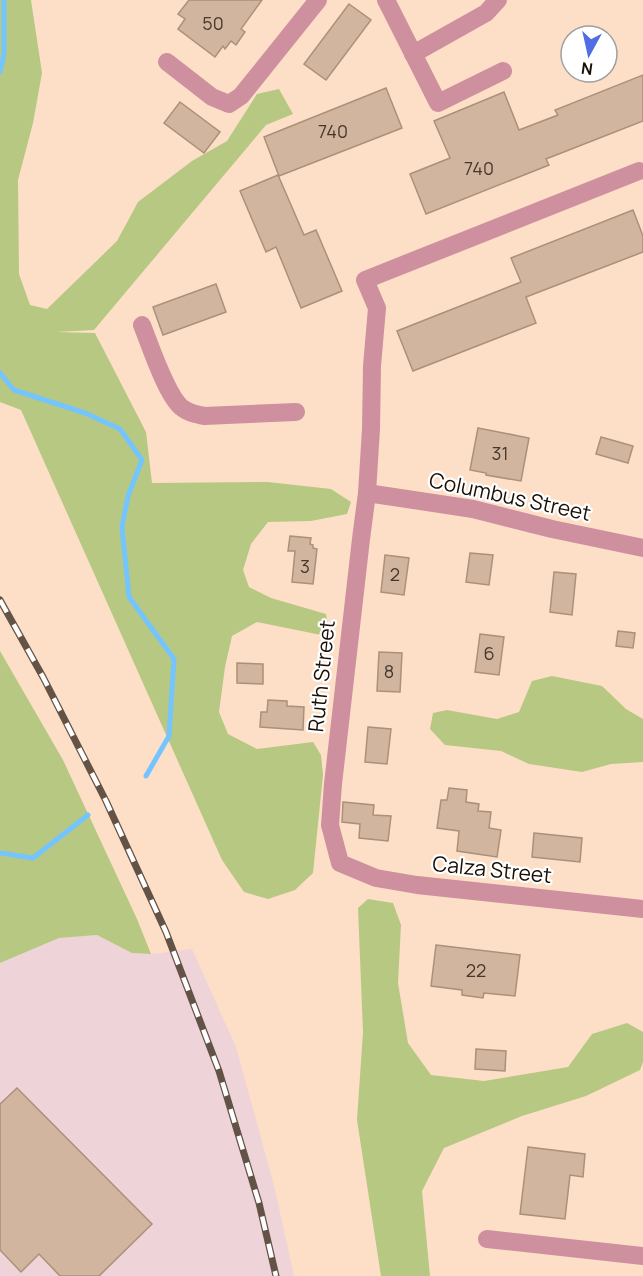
<svg xmlns="http://www.w3.org/2000/svg" width="643" height="1276" font-family="Manrope,sans-serif">
  <style>
    .industrial { fill: #eed4d9 }
    .green { fill: #b7c882 }
    .lines { fill: none; stroke-linecap: round; stroke-linejoin: round }
    .stream { stroke: #74c5fd; stroke-width: 5 }
    .building { fill: #d2b59e; stroke: #ab907a; stroke-width: 1.5 }
    .minor { stroke: #ce909f; stroke-width: 18 }
    .rail-casing { stroke: #635346; stroke-width: 7 }
    .rail { stroke: #fff; stroke-width: 4.5; stroke-dasharray: 14; stroke-linecap: butt }
    .labels { text-anchor: middle; stroke-width: 4.5; stroke-linejoin: round; paint-order: stroke }
    .number-label { font-size: 18px; fill: #46382d }
    .street-label { font-size: 21px; fill: #180f07; stroke: #fff }
  </style>
  <rect width="100%" height="100%" fill="#fddfc7"/>
  <!-- industrial -->
  <polygon class="industrial" points="97,935 132,953 151,954 192,949 236,1047 274,1185 294,1276 0,1276 0,963 59,938"/>
  <!-- green -->
  <g class="green">
    <polygon points="0,0 31,0 42,73 33,123 18,180 19,274 30,305 47,309 117,241 138,202 192,161 227,141 257,94 279,89 293,114 266,125 94,330 56,332 95,333 146,432 152,483 268,482 331,489 351,502 347,514 311,521 268,522 251,544 243,570 249,587 271,598 326,614 329,631 321,635 257,622 232,636 225,667 219,712 228,734 257,749 313,742 321,755 323,775 313,873 295,890 268,899 244,892 222,860 21,410 0,402"/>
    <polygon points="0,651 63,760 137,919 151,954 132,953 97,935 59,938 0,963"/>
    <polygon points="552,676 602,686 626,709 643,719 643,762 611,764 582,772 529,764 501,751 445,745 430,729 433,713 447,710 497,719 519,712 532,681"/>
    <polygon points="368,899 393,903 401,925 398,983 408,1043 431,1075 484,1081 568,1067 592,1034 627,1023 643,1032 643,1062 640,1070 586,1096 522,1116 444,1148 422,1191 430,1276 381,1276 357,1120 363,1032 358,908"/>
  </g>
  <g class="lines">
    <!-- stream -->
    <g class="stream">
      <polyline points="0,72 4,54 4,0"/>
      <polyline points="0,373 14,390 85,413 120,429 142,460 128,496 122,527 129,597 174,659 169,736 146,776"/>
      <polyline points="0,853 33,858 88,815"/>
    </g>
  </g>
  <!-- building -->
  <g class="building">
    <polygon points="189,0 262,0 241,29 245,32 236,45 231,41 225,49 223,46 215,57 178,29 185,19 178,14"/>
    <polygon points="349,4 371,20 326,80 304,64"/>
    <polygon points="643,75 643,121 546,159 549,165 426,214 410,174 450,158 434,121 504,92 519,130 558,115 555,110"/>
    <polygon points="386,88 402,128 279,176 264,137"/>
    <polygon points="180,102 220,132 204,153 164,123"/>
    <polygon points="278,175 304,235 316,230 342,291 301,308 276,247 266,252 240,191"/>
    <polygon points="633,210 643,236 643,252 526,297 536,323 413,371 397,331 521,282 511,258"/>
    <polygon points="216,284 226,312 163,335 153,307"/>
    <polygon points="478,428 529,438 521,481 486,475 486,473 470,470"/>
    <polygon points="601,437 633,446 628,463 596,454"/>
    <polygon points="290,536 311,538 310,544 313,545 313,548 317,549 313,584 292,582 295,551 288,551"/>
    <polygon points="470,553 493,555 489,585 466,582"/>
    <polygon points="385,555 409,558 404,595 381,592"/>
    <polygon points="554,572 576,574 572,615 550,612"/>
    <polygon points="618,631 635,633 633,648 616,646"/>
    <polygon points="480,634 504,637 499,675 475,672"/>
    <polygon points="379,652 402,653 400,692 377,691"/>
    <polygon points="237,663 263,664 263,684 237,683"/>
    <polygon points="268,700 287,701 287,706 304,707 303,730 260,727 261,712 267,712"/>
    <polygon points="368,727 391,729 387,764 365,762"/>
    <polygon points="449,788 467,790 466,802 479,804 478,811 491,812 489,828 501,830 497,857 457,851 459,831 437,828 441,800 447,800"/>
    <polygon points="343,802 374,805 373,815 391,816 388,841 359,838 360,824 342,822"/>
    <polygon points="534,833 582,838 580,862 532,857"/>
    <polygon points="436,945 520,955 515,996 484,993 483,998 462,995 462,990 431,986"/>
    <polygon points="476,1049 506,1051 505,1071 475,1069"/>
    <polygon points="17,1088 152,1224 99,1276 60,1276 39,1254 21,1272 0,1250 0,1104"/>
    <polygon points="528,1147 585,1154 583,1177 570,1175 565,1219 520,1214"/>
  </g>
  <g class="lines">
    <!-- minor -->
    <g class="minor">
      <polyline points="386,0 438,103 503,71"/>
      <polyline points="413,54 486,13 498,0"/>
      <polyline points="167,62 212,97 229,104 241,96 318,0"/>
      <polyline points="639,171 365,280 377,308 372,366 371,429 367,493 361,539 333,784 330,825 340,863 376,878 417,885 643,909"/>
      <path d="M 142,325 C 150,345 166,394 181,407 C 188,413 195,414 204,416 L 296,412"/>
      <polyline points="367,493 473,509 552,529 643,548"/>
      <polyline points="487,1239 643,1256"/>
    </g>
    <!-- rail casing -->
    <g class="rail-casing">
      <polyline id="rail" points="0,600 43,677 106,801 166,932 219,1071 259,1203 276,1276"/>
    </g>
    <!-- rail -->
    <use href="#rail" class="rail"/>
  </g>
  <g class="labels">
    <!-- number labels -->
    <g class="number-label">
      <text x="213" y="30">50</text>
      <text x="333" y="138">740</text>
      <text x="479" y="175">740</text>
      <text x="500" y="460">31</text>
      <text x="305" y="573">3</text>
      <text x="395" y="581">2</text>
      <text x="489" y="660">6</text>
      <text x="389" y="678">8</text>
      <text x="476" y="977">22</text>
    </g>
    <!-- street labels -->
    <g class="street-label">
      <text transform="translate(510 497) rotate(12)" y="7">Columbus Street</text>
      <text transform="translate(322 676) rotate(-84)" y="7">Ruth Street</text>
      <text transform="translate(492 870) rotate(6)" y="7">Calza Street</text>
    </g>
  </g>
  <!-- north arrow -->
  <g transform="translate(589 54) rotate(188)"><circle r="28" fill="#ffffff" stroke="#a39f9c" stroke-width="1.5"/>
  <path d="M0-4.5L10 22L0 15L-10 22Z" fill="#506ee3"/>
  <text y="-9" font-size="16" font-weight="bold" text-anchor="middle" fill="#180f07">N</text>
  </g>
</svg>
